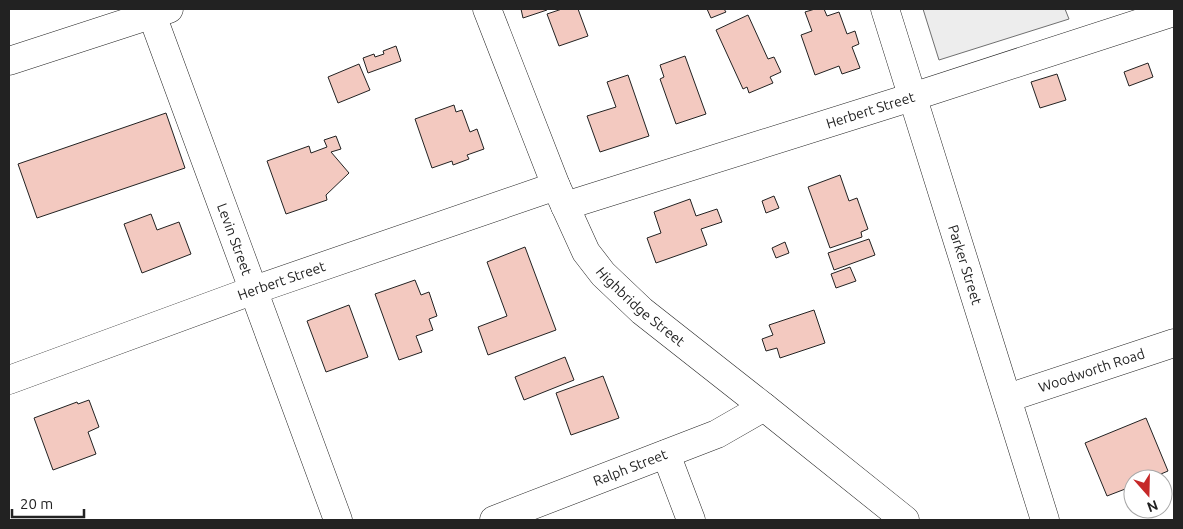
<svg xmlns="http://www.w3.org/2000/svg" width="1183" height="529" font-family="Ubuntu,sans-serif">
  <style>
    .parking { fill: #ededed; stroke: #6f6f6f }
    .building { fill: #f3c9c0; stroke: #222 }
    .lines { fill: none; stroke-linecap: round; stroke-linejoin: round }
    .minor-casing { stroke: #222; stroke-width: 29 }
    .highway-casing { stroke: #222; stroke-width: 29 }
    .minor { stroke: #fff; stroke-width: 28 }
    .highway { stroke: #fff; stroke-width: 28 }
    .labels { text-anchor: middle; stroke-width: 4; stroke-linejoin: round; paint-order: stroke }
    .street-label { font-size: 14px; fill: #222; stroke: #fff }
  </style>
  <rect width="100%" height="100%" fill="#fff"/>
  <!-- parking -->
  <polygon class="parking" points="923,9 1065,9 1069,19 939,60"/>
  <!-- building -->
  <g class="building">
    <polygon points="521,9 547,9 547,10 523,18"/>
    <polygon points="562,9 578,9 588,36 559,46 547,14"/>
    <polygon points="707,9 724,9 726,12 711,18"/>
    <polygon points="815,9 824,9 827,16 839,12 847,34 855,31 859,44 852,47 860,68 842,74 839,66 815,75 801,35 812,31 805,12"/>
    <polygon points="748,15 768,59 774,57 781,72 770,77 773,83 749,93 747,87 743,89 716,30"/>
    <polygon points="396,46 401,61 368,73 363,58 374,54 375,57 384,54 383,51"/>
    <polygon points="685,56 706,114 676,124 660,79 664,77 660,65"/>
    <polygon points="1148,63 1153,77 1129,86 1124,72"/>
    <polygon points="359,64 370,90 338,103 328,77"/>
    <polygon points="1057,74 1066,100 1040,108 1031,82"/>
    <polygon points="628,75 649,136 600,152 587,116 616,107 607,82"/>
    <polygon points="454,105 456,112 462,110 470,132 477,129 484,149 467,155 469,159 453,165 452,161 432,168 415,119"/>
    <polygon points="166,113 185,168 37,218 18,164"/>
    <polygon points="336,136 341,149 331,152 349,173 326,195 327,200 286,214 267,161 309,146 311,153 327,147 324,140"/>
    <polygon points="840,175 849,201 857,198 868,229 861,232 862,237 830,248 808,187"/>
    <polygon points="774,196 779,208 766,213 762,201"/>
    <polygon points="690,199 696,216 717,209 722,222 701,229 707,245 656,263 647,238 661,233 654,212"/>
    <polygon points="151,214 157,230 179,222 191,254 142,273 124,224"/>
    <polygon points="869,239 875,255 834,270 828,253"/>
    <polygon points="785,242 789,253 776,258 772,248"/>
    <polygon points="525,247 556,330 488,355 478,327 507,316 487,262"/>
    <polygon points="850,267 856,281 836,288 831,274"/>
    <polygon points="415,280 421,295 429,292 437,316 429,319 433,330 416,336 422,352 399,360 375,294"/>
    <polygon points="349,305 368,357 326,372 307,321"/>
    <polygon points="814,310 825,343 780,358 777,348 766,351 762,339 773,335 769,325"/>
    <polygon points="565,357 574,380 524,400 515,377"/>
    <polygon points="603,376 619,418 571,435 556,393"/>
    <polygon points="89,400 99,427 88,432 96,454 53,470 34,418 77,402 78,404"/>
    <polygon points="1146,418 1168,471 1149,479 1133,479 1133,486 1107,496 1085,443"/>
  </g>
  <g class="lines">
    <!-- minor casing -->
    <g class="minor-casing">
      <g id="minor">
        <path id="s1" d="M 487,9 L 556,186 L 586,252 L 603,274 L 642,311 L 764,407 L 905,520"/>
        <path id="s2" d="M 885,9 L 1045,520"/>
        <path id="s3" d="M 152,15 L 338,520"/>
        <path id="s4" d="M 565,206 L 912,97 L 1174,12"/>
        <path id="s5" d="M 9,380 L 254,290 L 556,186"/>
        <path id="s6" d="M 1008,398 L 1174,343"/>
        <polyline points="666,454 691,520"/>
        <path id="s7" d="M 494,520 L 717,434 L 764,407"/>
      </g>
    </g>
    <!-- highway casing -->
    <g class="highway-casing">
      <polyline id="highway" points="9,61 169,9"/>
    </g>
    <!-- minor -->
    <use href="#minor" class="minor"/>
    <!-- highway -->
    <use href="#highway" class="highway"/>
  </g>
  <g class="labels">
    <!-- street labels -->
    <g class="street-label">
      <text dy="5" stroke="none"><textPath href="#s4" startOffset="320">Herbert Street</textPath></text>
      <text dy="5" stroke="none"><textPath href="#s3" startOffset="239">Levin Street</textPath></text>
      <text dy="5" stroke="none"><textPath href="#s2" startOffset="268">Parker Street</textPath></text>
      <text dy="5" stroke="none"><textPath href="#s5" startOffset="290">Herbert Street</textPath></text>
      <text dy="5" stroke="none"><textPath href="#s1" startOffset="340">Highbridge Street</textPath></text>
      <text dy="5" stroke="none"><textPath href="#s6" startOffset="88">Woodworth Road</textPath></text>
      <text dy="5" stroke="none"><textPath href="#s7" startOffset="146">Ralph Street</textPath></text>
    </g>
  </g>
  <!-- border -->
  <rect width="1183" height="529" fill="none" stroke="#222222" stroke-width="20"/>
  <!-- north arrow -->
  <g transform="translate(1148 494) rotate(160)"><circle r="24" fill="#ffffff" stroke="#a7a7a7"/>
  <path d="M0-4L9 19L0 12L-9 19Z" fill="#c62828"/>
  <text y="-8" font-size="14" font-weight="bold" text-anchor="middle" fill="#222222">N</text>
  </g>
  <!-- scale -->
  <path d="M12 509v8h72v-8" fill="none" stroke="#222222" stroke-width="2.5"/>
  <text x="20" y="509" font-size="15" fill="#222222" stroke="#ffffff" stroke-width="4" paint-order="stroke">20 m</text>
</svg>
